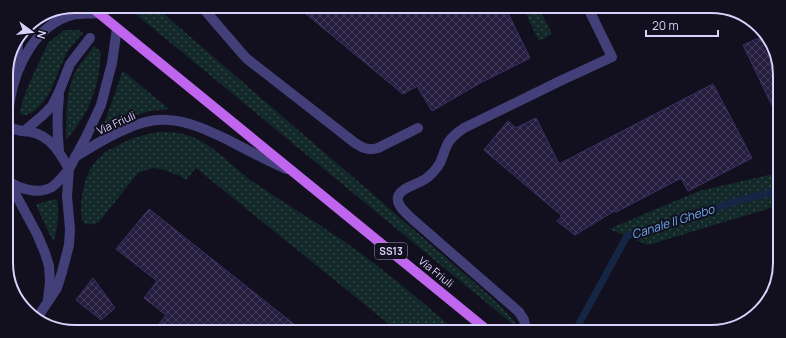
<svg xmlns="http://www.w3.org/2000/svg" width="786" height="338" font-family="Manrope,sans-serif">
  <style>
    .grass { fill: url(#grass-dots) }
    .lines { fill: none; stroke-linecap: round; stroke-linejoin: round }
    .stream { stroke: #142644; stroke-width: 7 }
    .building { fill: url(#building-cross-hatch); stroke: #3e3268 }
    .lane { stroke: #433f79; stroke-width: 10 }
    .street { stroke: #433f79; stroke-width: 10 }
    .primary { stroke: #bf65ee; stroke-width: 10 }
    .labels { text-anchor: middle; stroke-width: 4; stroke-linejoin: round; paint-order: stroke }
    .shield { fill: #120f1f; stroke: #9d98b8; stroke-width: 1 }
    .shield-label { font-size: 10px; font-weight: bold; fill: #d8d2fa }
    .street-label { font-size: 11px; fill: #d8d2fa; stroke: #120f1f }
    .water-label { font-size: 12px; font-style: italic; fill: #6caeef; stroke: #120f1f }
    .rim { fill: none; stroke: #d8d2fa; stroke-width: 2 }
  </style>
  <defs>
    <pattern id="grass-dots" width="8" height="8" patternUnits="userSpaceOnUse"><rect width="8" height="8" fill="#132828"/><path d="M2 2h.1M6 6h.1" fill="none" stroke="#354648" stroke-width="1.8" stroke-linecap="round"/></pattern>
    <pattern id="building-cross-hatch" width="8" height="8" patternUnits="userSpaceOnUse"><rect width="8" height="8" fill="#251d3e"/><path d="M0 0l8 8M0 8l8-8" fill="none" stroke="#443d5b"/></pattern>
  </defs>
  <rect width="100%" height="100%" fill="#120f1f"/>
  <!-- grass -->
  <g class="grass">
    <path d="M 135,6 L 156,7 C 267,104 380,199 491,297 C 501,306 510,315 518,327 L 516,327 L 132,11 Z"/>
    <polygon points="524,10 540,10 552,34 539,41"/>
    <polygon points="51,15 40,23 29,35 27,35 27,27 29,23"/>
    <path d="M 64,30 L 79,30 L 83,33 C 77,40 70,47 66,55 C 59,67 56,81 49,93 C 45,101 31,118 21,115 L 20,112 L 23,99 L 28,86 L 48,43 Z"/>
    <path d="M 94,46 L 101,52 C 100,67 98,84 92,98 C 87,113 77,126 68,138 L 66,138 C 67,117 65,97 73,77 C 78,65 87,56 94,46 Z"/>
    <polygon points="123,71 168,108 169,109 151,111 136,115 113,124 102,129 113,99 122,72"/>
    <path d="M 161,132 C 169,132 176,132 183,134 C 212,141 231,167 255,183 C 288,206 324,226 356,250 C 391,275 423,303 455,330 L 395,329 L 196,168 L 186,180 L 180,176 L 161,169 L 152,168 L 138,173 L 99,222 C 94,225 90,225 84,223 C 80,215 81,205 82,196 C 84,181 90,165 102,155 C 105,151 111,149 115,147 C 130,138 144,134 161,132 Z"/>
    <polygon points="777,173 777,206 648,245 609,229 699,191"/>
    <path d="M 55,199 L 57,200 C 59,211 58,230 54,240 L 52,240 L 51,237 L 36,205 L 37,204 Z"/>
  </g>
  <g class="lines">
    <!-- stream -->
    <polyline class="stream" points="575,331 627,236 734,202 777,191"/>
  </g>
  <!-- building -->
  <g class="building">
    <polygon points="299,8 506,9 530,58 480,83 432,111 417,86 403,94"/>
    <polygon points="766,35 779,66 778,118 743,45"/>
    <polygon points="713,84 752,158 688,191 681,178 616,212 614,211 575,235 557,221 562,216 484,150 508,121 516,128 536,118 559,164"/>
    <polygon points="149,209 300,329 156,328 166,315 144,298 157,281 116,249"/>
    <polygon points="93,278 115,308 101,320 76,300"/>
  </g>
  <g class="lines">
    <!-- lane -->
    <g class="lane">
      <path d="M 202,7 L 246,58 L 355,143 C 363,148 369,151 378,148 L 418,128"/>
      <path d="M 6,126 C 11,128 16,130 22,131 C 25,132 28,131 31,132 C 51,136 60,153 69,169 C 64,175 59,182 52,187 C 38,195 19,189 7,180"/>
      <polyline points="24,131 42,116 52,106 59,92 70,64 90,38"/>
      <path d="M 59,150 C 57,132 57,114 59,96"/>
      <path d="M 526,330 L 524,320 L 519,312 L 410,217 C 405,212 396,205 398,197 C 400,187 421,184 428,177 C 433,173 437,168 440,163 C 443,156 445,149 448,143 C 452,136 458,132 464,128 L 560,81 L 612,57 L 589,10"/>
    </g>
    <!-- street -->
    <g class="street">
      <polyline points="17,69 18,39"/>
      <path d="M 7,139 C 7,126 8,113 10,100 C 16,65 36,25 72,15 C 80,13 90,14 99,13"/>
      <path d="M 75,157 C 91,147 108,136 126,129 C 139,123 154,119 168,120 C 189,121 209,131 228,140 C 247,150 267,160 286,169"/>
      <polyline points="7,159 9,182 37,234 45,253 49,266 50,282 48,299"/>
      <polyline points="37,318 57,288 62,272 69,245 70,229 67,196 69,169 87,135 101,105 112,63 117,28"/>
    </g>
    <!-- primary -->
    <path class="primary" d="M 90,6 C 222,115 355,222 487,330"/>
  </g>
  <g class="labels">
    <!-- shield labels -->
    <rect class="shield" x="375" y="243" width="32" height="16" rx="3"/>
    <g class="shield-label">
      <text x="391" y="255">SS13</text>
    </g>
    <!-- street labels -->
    <g class="street-label">
      <text transform="translate(116 123) rotate(-24)" y="4">Via Friuli</text>
      <text transform="translate(436 272) rotate(39)" y="4">Via Friuli</text>
    </g>
    <!-- water labels -->
    <g class="water-label">
      <text transform="translate(673 222) rotate(-18)" y="4">Canale Il Ghebo</text>
    </g>
  </g>
  <!-- crop -->
  <path d="M0 0H786V338H0ZM75 13H711A62 62 0 0 1 773 75V263A62 62 0 0 1 711 325H75A62 62 0 0 1 13 263V75A62 62 0 0 1 75 13Z" fill="#120f1f" fill-rule="evenodd"/>
  <path class="rim" d="M75 13H711A62 62 0 0 1 773 75V263A62 62 0 0 1 711 325H75A62 62 0 0 1 13 263V75A62 62 0 0 1 75 13Z"/>
  <!-- north arrow -->
  <g transform="translate(32 32) rotate(105)" stroke="#120f1f" stroke-width="3" paint-order="stroke">
  <path d="M0-3L7 15L0 10L-7 15Z" fill="#d8d2fa"/>
  <text y="-6" font-size="11" font-weight="bold" text-anchor="middle" fill="#d8d2fa">N</text>
  </g>
  <!-- scale -->
  <path d="M646 30v6h72v-6" fill="none" stroke="#d8d2fa" stroke-width="2"/>
  <text x="652" y="30" font-size="12" fill="#d8d2fa" stroke="#120f1f" stroke-width="3" paint-order="stroke">20 m</text>
</svg>
